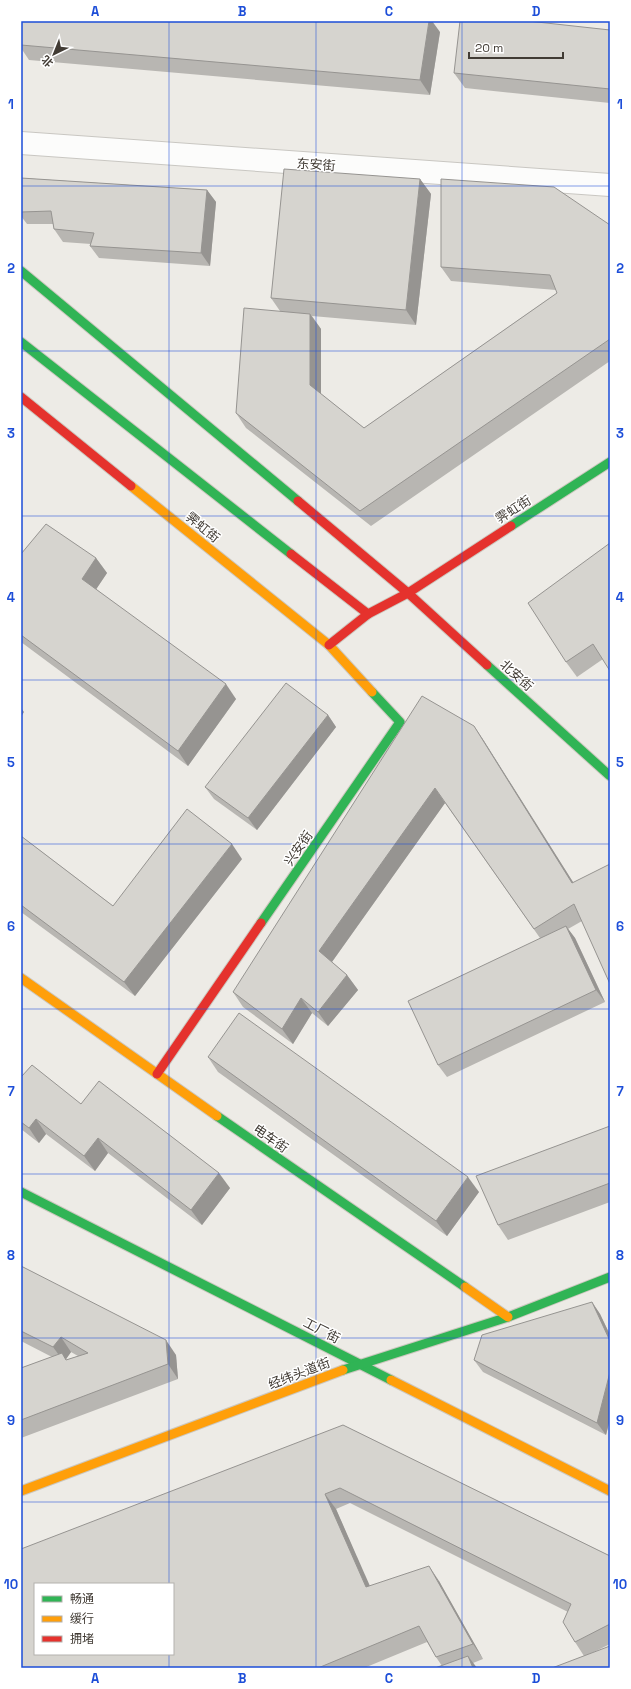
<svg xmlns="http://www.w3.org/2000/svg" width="631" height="1689" font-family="'Space Grotesk','Noto Sans SC',sans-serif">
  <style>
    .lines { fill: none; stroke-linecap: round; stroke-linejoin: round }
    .street-casing { stroke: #c9c7c2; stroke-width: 24 }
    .fast-casing { stroke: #ccc7be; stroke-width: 11 }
    .slow-casing { stroke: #ccc7be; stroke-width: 11 }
    .jam-casing { stroke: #ccc7be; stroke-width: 11 }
    .street { stroke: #fcfcfb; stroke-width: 22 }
    .fast { stroke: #30b455; stroke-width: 9 }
    .slow { stroke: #ff9f0a; stroke-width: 9 }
    .jam { stroke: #e5322d; stroke-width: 9 }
    .wall { fill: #b8b6b2; fill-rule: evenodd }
    .shaded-wall { fill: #969491 }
    .building { fill: #d6d4cf; stroke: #969491; fill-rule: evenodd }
    .grid { fill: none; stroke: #1d4ed8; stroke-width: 1; stroke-opacity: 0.55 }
    .labels { text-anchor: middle; stroke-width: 3; stroke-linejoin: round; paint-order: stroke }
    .street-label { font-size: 13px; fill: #413b34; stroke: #fff }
    .neatline { fill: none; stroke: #1d4ed8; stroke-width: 1.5 }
    .grid-label { font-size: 13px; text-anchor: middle; font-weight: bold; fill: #1d4ed8 }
  </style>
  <rect width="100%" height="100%" fill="#edebe6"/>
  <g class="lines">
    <!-- street casing -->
    <g class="street-casing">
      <polyline id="street" points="21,143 610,185"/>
    </g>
    <!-- fast casing -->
    <g class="fast-casing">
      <g id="fast">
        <polyline points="21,271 298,501"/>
        <polyline points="21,342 291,554"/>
        <polyline points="511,526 610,462"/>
        <polyline points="487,665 610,776"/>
        <polyline points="261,923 400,722 372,692"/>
        <polyline points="217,1116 465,1287"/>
        <polyline points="21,1192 391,1380"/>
        <polyline points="343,1370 508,1317 610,1277"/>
      </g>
    </g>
    <!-- slow casing -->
    <g class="slow-casing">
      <g id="slow">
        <polyline points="131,486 329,645 372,692"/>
        <polyline points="21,978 217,1116"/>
        <polyline points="465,1287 508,1317"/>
        <polyline points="391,1380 610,1491"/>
        <polyline points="21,1491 343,1370"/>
      </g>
    </g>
    <!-- jam casing -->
    <g class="jam-casing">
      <g id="jam">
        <polyline points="21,397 131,486"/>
        <polyline points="298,501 408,593 487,665"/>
        <polyline points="291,554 368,614"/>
        <polyline points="329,645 368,614 408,593 511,526"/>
        <polyline points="157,1074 261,923"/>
      </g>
    </g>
    <!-- street -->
    <use href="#street" class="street"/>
    <!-- fast -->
    <use href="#fast" class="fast"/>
    <!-- slow -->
    <use href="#slow" class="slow"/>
    <!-- jam -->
    <use href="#jam" class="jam"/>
  </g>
  <!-- wall -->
  <g class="wall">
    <polygon points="21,21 440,32 430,95 29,60 21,48"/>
    <polygon points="610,30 610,103 465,88 454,73"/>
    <polygon points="21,178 207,190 216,202 210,266 99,258 90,246 91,244 63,242 54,229 53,224 27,224 21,216"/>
    <polygon points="420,179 431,194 416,325 312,316 321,329 321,394 364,428 557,293 556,290 451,281 441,267 610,225 610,361 371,526 246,428 236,413 280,311 271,298"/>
    <polygon points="610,543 603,659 577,677 566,662"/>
    <polygon points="21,554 96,558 107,573 96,589 236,699 188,766 21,642"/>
    <polygon points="328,715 336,727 257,830 214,799 205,787"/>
    <polygon points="474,726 484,741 573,882 582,921 568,929 575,938 605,1002 447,1077 438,1065 540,938 445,803 332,962 347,975 358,990 328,1026 312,1013 293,1044 243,1007 233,992"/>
    <polygon points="21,836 113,906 242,859 135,996 21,912"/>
    <polygon points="208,1057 479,1192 447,1236 218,1072"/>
    <polygon points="21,1075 81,1104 230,1188 202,1225 108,1153 95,1171 46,1134 39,1143 21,1129"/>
    <polygon points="610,1126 610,1202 508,1240 498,1225"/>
    <path d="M 21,1266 L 176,1355 L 178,1379 L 21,1438 L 21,1368 L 52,1357 L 21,1341 ZM 71,1352 L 78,1356 L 66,1360 L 66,1359 Z"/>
    <polygon points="592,1302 600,1314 610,1335 610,1419 606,1435 483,1372 474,1360"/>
    <polygon points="343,1425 610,1556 610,1644 594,1652 584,1656 575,1642 568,1612 350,1503 336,1509 369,1586 439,1581 483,1659 473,1663 477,1668 435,1668 442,1666 436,1657 427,1642 364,1668 21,1668"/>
  </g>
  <!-- shaded-wall -->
  <g class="shaded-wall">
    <polygon points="429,21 432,21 440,32 430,95 420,80"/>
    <polygon points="420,179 431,194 416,325 406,310"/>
    <polygon points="207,190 216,202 210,266 201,253"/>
    <polygon points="310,314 321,329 321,400 310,385"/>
    <polygon points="96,558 107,573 93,594 82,579"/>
    <polygon points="226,684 236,699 188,766 178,751"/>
    <polygon points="21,708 24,712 21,717"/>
    <polygon points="328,715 336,727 257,830 248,818"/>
    <polygon points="474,726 484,741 583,898 572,883"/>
    <polygon points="435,788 445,803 329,966 319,951"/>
    <polygon points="232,844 242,859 135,996 124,982"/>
    <polygon points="566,926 575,938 605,1002 596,990"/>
    <polygon points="347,975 358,990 328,1026 318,1012"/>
    <polygon points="301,998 312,1013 293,1044 282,1029"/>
    <polygon points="36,1119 46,1134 39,1143 29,1128"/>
    <polygon points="98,1138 108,1153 95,1171 84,1156"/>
    <polygon points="219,1173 230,1188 202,1225 191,1210"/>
    <polygon points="468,1177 479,1192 447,1236 436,1221"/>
    <polygon points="592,1302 600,1314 610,1335 610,1341"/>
    <polygon points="61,1337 71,1352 64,1362 53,1347"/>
    <polygon points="166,1340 176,1355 178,1379 168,1364"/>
    <polygon points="610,1372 610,1419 606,1435 597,1423"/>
    <polygon points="325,1494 336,1509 377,1602 366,1587"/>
    <polygon points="429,1566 439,1581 483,1659 473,1644"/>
    <polygon points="468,1656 477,1668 473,1668"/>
  </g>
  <!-- building -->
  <g class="building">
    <polygon points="21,21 429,21 420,80 21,45"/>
    <polygon points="460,21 528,21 610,30 610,89 454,73"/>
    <polygon points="284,169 420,179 406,310 271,298"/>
    <polygon points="21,178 207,190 201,253 90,246 94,233 54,229 51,211 21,212"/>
    <polygon points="441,179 554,187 610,225 610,339 360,511 236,413 244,308 310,314 310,385 364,428 557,293 550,275 441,267"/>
    <polygon points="46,524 96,558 82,579 226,684 178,751 21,635 21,554"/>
    <polygon points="610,543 610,671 593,644 566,662 528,603"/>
    <polygon points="286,683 328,715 248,818 205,787"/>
    <polygon points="422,696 474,726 572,883 610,864 610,984 574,904 534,929 435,788 319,951 347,975 318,1012 301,998 282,1029 233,992"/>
    <polygon points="187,809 232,844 124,982 21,905 21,836 113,906"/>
    <polygon points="566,926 596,990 438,1065 408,1001"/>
    <polygon points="239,1013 468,1177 436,1221 208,1057"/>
    <polygon points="32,1065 81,1104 99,1081 219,1173 191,1210 98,1138 84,1156 36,1119 29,1128 21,1122 21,1075 22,1076"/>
    <polygon points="610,1126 610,1183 498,1225 476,1176"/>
    <polygon points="21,1266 166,1340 168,1364 21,1420 21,1368 62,1353 66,1360 88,1353 61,1337 53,1347 21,1331"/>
    <polygon points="592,1302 610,1341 610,1372 597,1423 474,1360 482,1335"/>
    <path d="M 343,1425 L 610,1556 L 610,1624 L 575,1642 L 563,1622 L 571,1604 L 340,1488 L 325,1494 L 366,1587 L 429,1566 L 473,1644 L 436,1657 L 419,1626 L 318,1668 L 21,1668 L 21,1549 ZM 35,1584 L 173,1584 L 173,1654 L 35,1654 Z"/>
    <polygon points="610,1646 610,1668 552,1668"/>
    <polygon points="468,1656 473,1668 435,1668"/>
  </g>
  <!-- grid -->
  <path class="grid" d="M 169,21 L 169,1584M 316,21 L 316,1668M 462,21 L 462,1668M 21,186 L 610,186M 21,351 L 610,351M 21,516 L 610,516M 21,680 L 610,680M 21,844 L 610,844M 21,1009 L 610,1009M 21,1174 L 610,1174M 21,1338 L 610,1338M 21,1502 L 610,1502M 169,1654 L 169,1668"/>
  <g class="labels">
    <!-- street labels -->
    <g class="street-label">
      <text transform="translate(316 164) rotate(4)" y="5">东安街</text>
      <text transform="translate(513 509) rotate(-33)" y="5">霁虹街</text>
      <text transform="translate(203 527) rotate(39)" y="5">霁虹街</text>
      <text transform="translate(517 675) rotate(42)" y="5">北安街</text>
      <text transform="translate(298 848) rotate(-55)" y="5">兴安街</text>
      <text transform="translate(271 1138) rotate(35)" y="5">电车街</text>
      <text transform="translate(322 1330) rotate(27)" y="5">工厂街</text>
      <text transform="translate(299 1373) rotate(-21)" y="5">经纬头道街</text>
    </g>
  </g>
  <!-- border -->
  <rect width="631" height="1689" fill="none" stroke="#ffffff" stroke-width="44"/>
  <!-- legend -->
  <rect x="34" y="1583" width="140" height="72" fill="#ffffff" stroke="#b3b1ae"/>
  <rect x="42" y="1596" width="20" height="6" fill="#30b455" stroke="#b3b1ae"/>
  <text x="70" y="1603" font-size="12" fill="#413b34">畅通</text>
  <rect x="42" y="1616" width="20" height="6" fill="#ff9f0a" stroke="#b3b1ae"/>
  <text x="70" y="1623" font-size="12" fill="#413b34">缓行</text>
  <rect x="42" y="1636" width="20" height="6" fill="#e5322d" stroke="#b3b1ae"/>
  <text x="70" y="1643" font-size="12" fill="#413b34">拥堵</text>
  <!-- north arrow -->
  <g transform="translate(54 54) rotate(223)" stroke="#ffffff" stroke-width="3" paint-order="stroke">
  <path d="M0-3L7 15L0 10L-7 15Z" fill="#413b34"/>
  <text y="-6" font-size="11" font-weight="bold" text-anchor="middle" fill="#413b34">北</text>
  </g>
  <!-- scale -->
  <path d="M469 52v6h94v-6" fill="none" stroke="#413b34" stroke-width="2"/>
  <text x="475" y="52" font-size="12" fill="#413b34" stroke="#ffffff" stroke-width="3" paint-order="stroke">20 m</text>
  <rect x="22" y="22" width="587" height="1645" class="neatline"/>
  <g class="grid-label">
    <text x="95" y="16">A</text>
    <text x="242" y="16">B</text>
    <text x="389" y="16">C</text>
    <text x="536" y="16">D</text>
    <text x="11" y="109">1</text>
    <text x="620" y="109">1</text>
    <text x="11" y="273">2</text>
    <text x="620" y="273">2</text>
    <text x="11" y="438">3</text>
    <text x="620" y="438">3</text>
    <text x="11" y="602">4</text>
    <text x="620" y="602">4</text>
    <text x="11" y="767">5</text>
    <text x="620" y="767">5</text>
    <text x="11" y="931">6</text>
    <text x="620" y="931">6</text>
    <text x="11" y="1096">7</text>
    <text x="620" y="1096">7</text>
    <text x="11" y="1260">8</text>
    <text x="620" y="1260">8</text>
    <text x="11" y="1425">9</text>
    <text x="620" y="1425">9</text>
    <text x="11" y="1589">10</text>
    <text x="620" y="1589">10</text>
    <text x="95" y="1683">A</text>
    <text x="242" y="1683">B</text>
    <text x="389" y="1683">C</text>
    <text x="536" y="1683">D</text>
  </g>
</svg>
